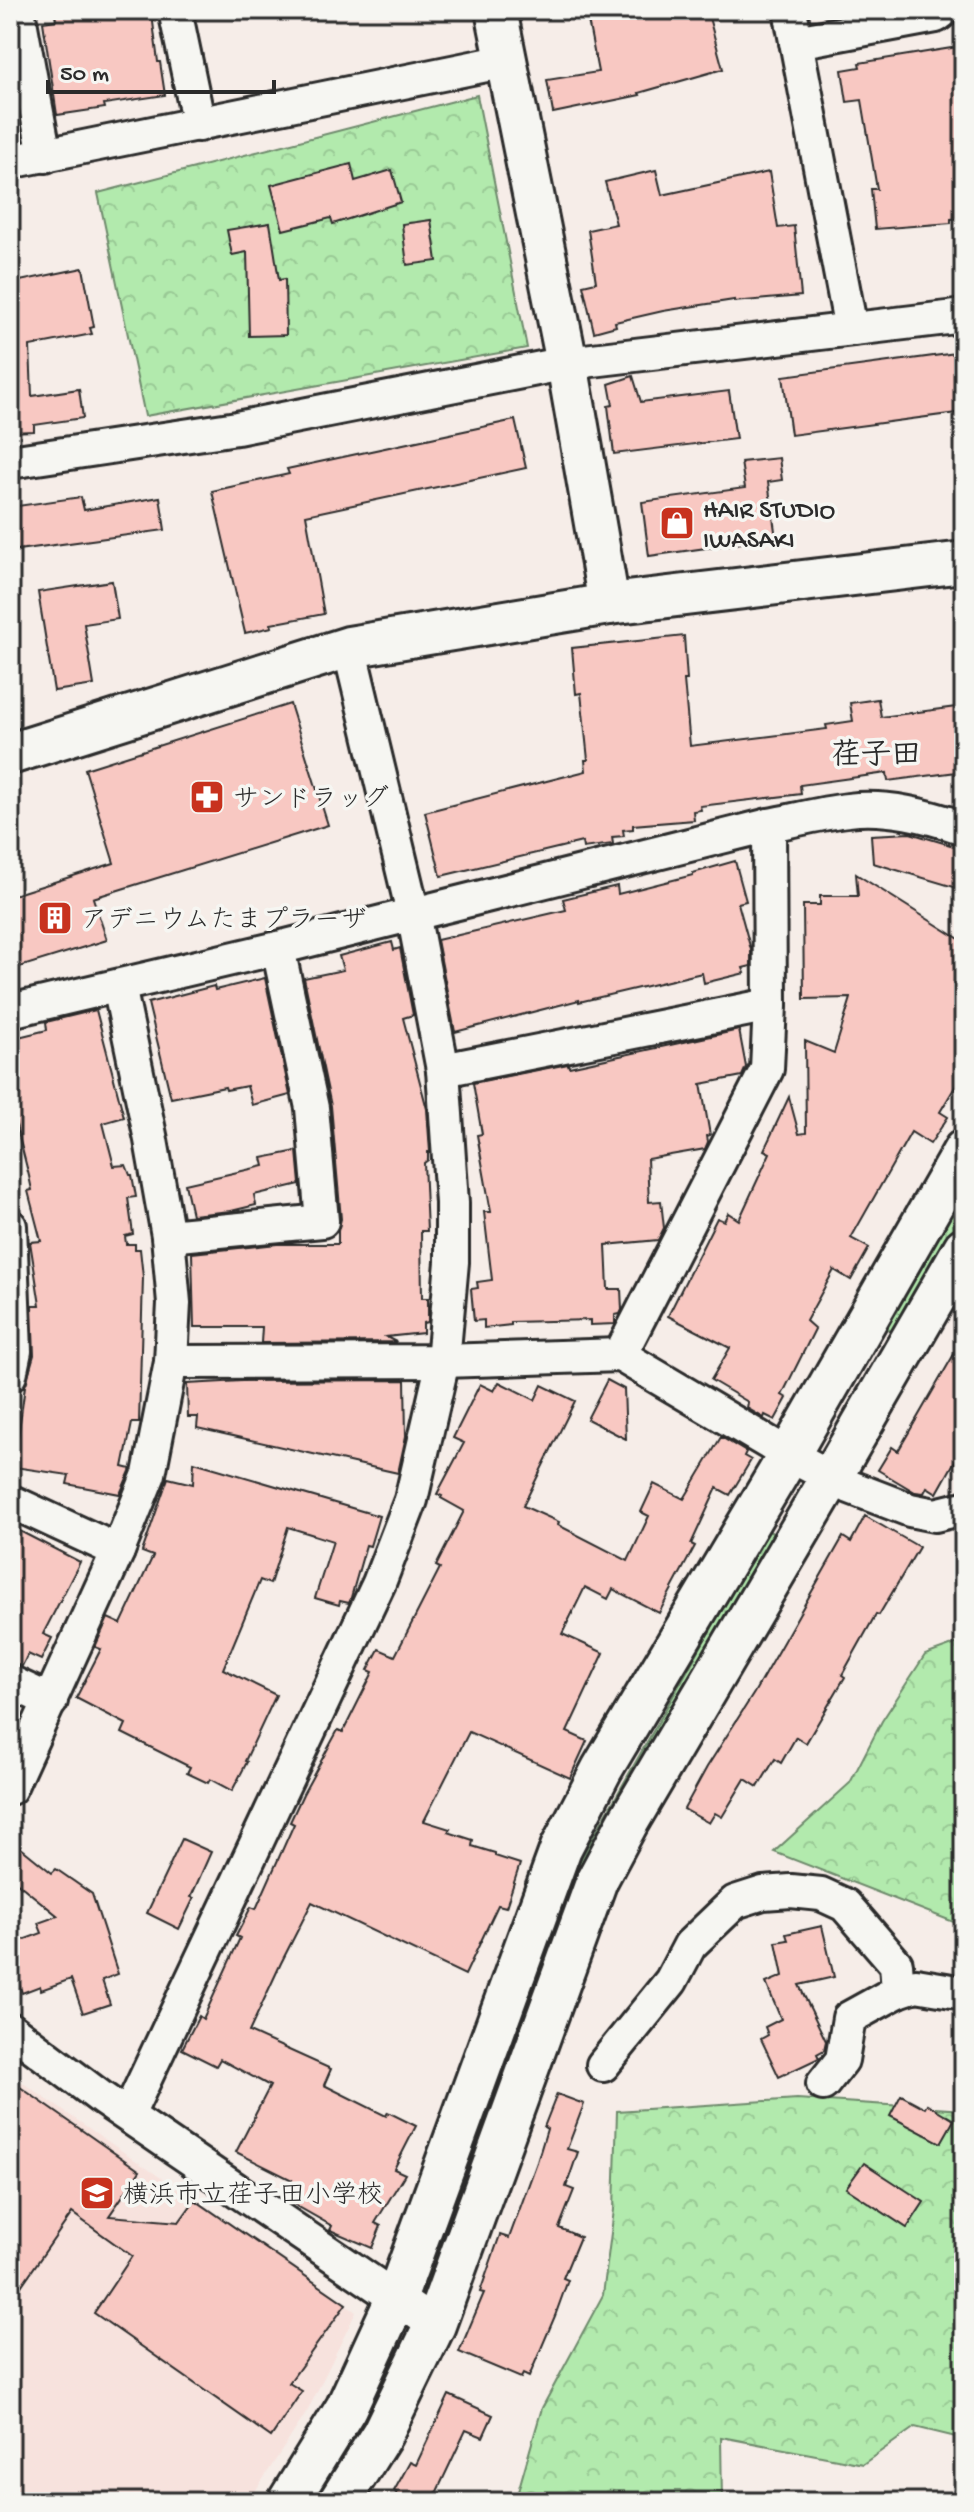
<svg xmlns="http://www.w3.org/2000/svg" width="974" height="2512" font-family="'Gochi Hand','Klee One',sans-serif">
  <style>
    .built { fill: #f7e2dd }
    .grass { fill: url(#grass-tufts); stroke: #6e8a6c; stroke-width: 2 }
    .forest { fill: url(#forest-crowns); stroke: #6e8a6c; stroke-width: 2 }
    .building { fill: #f8c8c2; stroke: #2b2b2b; stroke-width: 2 }
    .lines { fill: none; stroke-linecap: round; stroke-linejoin: round }
    .minor-casing { stroke: #2b2b2b; stroke-width: 38 }
    .tertiary-casing { stroke: #2b2b2b; stroke-width: 46 }
    .minor { stroke: #f6f6f2; stroke-width: 32 }
    .tertiary { stroke: #f6f6f2; stroke-width: 40 }
    .labels { text-anchor: middle; stroke-width: 7; stroke-linejoin: round; paint-order: stroke }
    .poi-label { font-size: 26px; fill: #2b2b2b; stroke: #f6f6f2; text-anchor: start }
    .quarter-label { font-size: 30px; font-weight: bold; fill: #2b2b2b; stroke: #f6f6f2 }
  </style>
  <defs>
    <pattern id="grass-tufts" width="24" height="20" patternUnits="userSpaceOnUse" patternTransform="scale(2)"><rect width="24" height="20" fill="#b2eaad"/><path d="M3 7l-1-3M5 7V3M7 7l1-3M15 17l-1-3M17 17v-4M19 17l1-3" fill="none" stroke="#99c995"/></pattern>
    <pattern id="forest-crowns" width="20" height="18" patternUnits="userSpaceOnUse" patternTransform="scale(2)"><rect width="20" height="18" fill="#b2eaad"/><path d="M2 6a3 3 0 1 1 6 0M12 15a3 3 0 1 1 6 0" fill="none" stroke="#99c995"/></pattern>
  </defs>
  <rect width="100%" height="100%" fill="#f6ede8"/>
  <filter id="ink" filterUnits="userSpaceOnUse"><feTurbulence type="fractalNoise" baseFrequency=".0125" numOctaves="2"/><feDisplacementMap in="SourceGraphic" scale="16" xChannelSelector="R" yChannelSelector="G"/><feConvolveMatrix kernelMatrix="1 2 1 2 8 2 1 2 1" color-interpolation-filters="sRGB"/></filter>
  <g filter="url(#ink)">
    <!-- built -->
    <polygon class="built" points="10,2074 356,2312 307,2412 248,2502 10,2502"/>
    <!-- grass -->
    <g class="grass">
      <polygon points="964,1190 964,1212 894,1333 884,1327"/>
      <polygon points="767,1530 778,1536 429,2287 420,2291 418,2283 578,1864"/>
      <polygon points="397,2343 402,2348 402,2352 331,2489 322,2502 307,2502"/>
    </g>
    <!-- forest -->
    <g class="forest">
      <polygon points="477,95 527,348 145,416 98,193"/>
      <polygon points="964,1641 964,1926 774,1852 850,1783 882,1721 925,1655"/>
      <polygon points="797,2099 964,2110 964,2439 915,2427 863,2464 721,2437 722,2502 515,2502 542,2408 603,2295 614,2210 617,2111"/>
    </g>
    <!-- building -->
    <g class="building">
      <polygon points="63,10 146,10 146,14 152,14 158,62 160,62 165,95 104,104 105,108 57,115 43,22 56,20 55,14 64,13"/>
      <polygon points="586,10 707,10 723,69 639,93 640,95 553,113 547,80 598,72"/>
      <polygon points="964,46 964,218 951,219 951,223 875,229 871,189 877,189 862,100 847,102 842,70 860,67 859,63"/>
      <polygon points="351,164 355,181 392,170 401,202 333,224 331,218 283,230 271,185"/>
      <polygon points="656,170 662,195 769,172 778,228 794,226 801,296 734,302 734,300 663,311 615,322 616,326 594,332 583,285 596,282 588,230 616,224 605,182"/>
      <polygon points="431,220 437,261 407,265 402,224"/>
      <polygon points="270,223 279,280 285,279 286,335 249,336 247,252 232,255 227,230"/>
      <polygon points="83,268 94,327 90,328 92,334 30,346 32,396 79,389 83,418 34,425 34,431 10,432 10,342 13,342 10,326 10,283"/>
      <polygon points="964,352 964,412 791,435 783,376"/>
      <polygon points="633,376 641,402 729,391 736,439 614,454 608,406 613,405 609,384"/>
      <polygon points="515,420 526,468 306,515 324,614 271,624 272,627 245,633 212,491 289,474 287,469"/>
      <polygon points="779,458 782,480 768,482 776,538 649,556 642,502 745,488 741,462"/>
      <polygon points="81,497 84,510 160,497 165,530 10,551 10,507"/>
      <polygon points="112,581 118,619 84,624 94,685 54,691 38,592"/>
      <polygon points="684,636 687,680 684,680 690,746 827,729 826,725 853,721 850,703 878,699 881,717 964,706 964,771 888,781 887,773 800,785 801,794 700,806 701,810 693,811 694,820 633,825 633,829 623,830 624,836 612,837 613,844 583,848 582,842 441,876 425,812 586,771 585,760 588,760 581,693 576,694 572,648"/>
      <polygon points="290,704 328,825 93,898 107,940 10,970 10,896 114,863 85,769"/>
      <polygon points="910,833 964,849 964,890 873,863 871,835"/>
      <polygon points="735,861 746,901 738,903 751,950 751,966 743,968 745,973 704,983 702,973 579,1002 579,1000 455,1032 437,940 566,910 563,899 617,886 618,894 693,875 693,873"/>
      <polygon points="856,874 964,942 964,1072 940,1112 948,1117 930,1144 911,1132 851,1238 869,1248 851,1280 834,1270 806,1321 815,1329 782,1395 787,1398 775,1420 765,1415 764,1418 747,1408 748,1402 711,1380 730,1348 668,1316 717,1218 724,1221 728,1213 739,1220 770,1153 764,1150 789,1097 799,1134 806,1133 805,1041 834,1053 851,998 804,999 803,905 820,905 820,896 858,896"/>
      <polygon points="392,942 394,950 400,948 413,1015 403,1018 427,1109 430,1152 428,1152 428,1160 424,1163 427,1231 421,1231 422,1298 428,1298 428,1322 423,1323 423,1333 386,1337 396,1342 261,1343 262,1327 194,1327 192,1253 277,1244 338,1244 338,1231 341,1219 331,1106 304,978 343,970 339,956"/>
      <polygon points="265,978 290,1095 252,1105 247,1086 226,1090 225,1087 171,1098 148,1003 214,986 215,990"/>
      <polygon points="96,1010 124,1117 103,1123 114,1166 126,1165 130,1175 132,1175 136,1197 128,1198 133,1234 125,1236 126,1244 135,1244 135,1249 140,1249 143,1277 139,1423 132,1423 123,1467 131,1469 120,1494 67,1484 69,1475 14,1467 25,1386 34,1355 32,1305 40,1305 30,1242 41,1241 28,1191 32,1190 29,1176 10,1101 10,1039 47,1030 46,1022"/>
      <polygon points="739,1030 746,1067 742,1076 701,1084 710,1135 707,1136 708,1142 705,1149 647,1159 649,1202 661,1201 664,1228 658,1240 606,1245 608,1289 621,1289 622,1310 620,1314 615,1315 615,1324 590,1325 590,1320 511,1322 511,1325 484,1328 484,1320 474,1321 471,1289 478,1288 477,1282 492,1280 484,1212 491,1212 477,1135 482,1134 473,1083 568,1064 569,1067"/>
      <polygon points="297,1151 300,1184 254,1195 256,1205 231,1211 192,1215 185,1184 264,1166 262,1158"/>
      <polygon points="964,1337 964,1445 937,1493 927,1487 924,1493 915,1492 878,1470 892,1447 898,1451"/>
      <polygon points="405,1380 406,1436 398,1473 197,1428 198,1417 188,1417 187,1384 242,1381"/>
      <polygon points="607,1380 624,1389 626,1439 587,1419"/>
      <polygon points="499,1382 535,1400 542,1385 575,1401 523,1506 559,1522 558,1525 628,1561 649,1516 641,1512 654,1484 684,1499 721,1437 746,1452 744,1456 751,1460 730,1495 717,1488 691,1544 695,1546 659,1613 613,1589 608,1599 585,1587 562,1634 604,1653 567,1732 587,1741 570,1778 469,1732 424,1821 450,1829 448,1832 473,1840 472,1846 495,1853 495,1856 520,1864 506,1907 498,1905 465,1975 312,1902 281,1963 249,2032 331,2069 324,2085 386,2116 388,2112 416,2126 394,2169 405,2174 375,2223 381,2226 372,2248 330,2230 332,2226 281,2197 292,2180 236,2152 270,2086 220,2059 216,2066 182,2049 199,2016 203,2019 240,1938 236,1936 251,1907 256,1909 294,1824 290,1822 303,1794 338,1730 343,1732 373,1672 368,1670 379,1649 395,1656 440,1568 436,1566 464,1511 441,1498 442,1496 437,1494 464,1443 453,1438 480,1384 494,1391"/>
      <polygon points="194,1462 379,1516 370,1546 366,1545 350,1601 349,1603 340,1601 339,1605 315,1598 333,1541 288,1527 270,1584 260,1580 223,1669 276,1695 245,1761 247,1762 232,1791 210,1779 208,1783 187,1773 190,1767 122,1733 126,1724 76,1698 101,1649 95,1647 108,1618 121,1624 153,1556 142,1552 168,1478 193,1484"/>
      <polygon points="865,1516 919,1547 879,1615 876,1614 842,1675 845,1677 806,1743 796,1737 781,1763 775,1759 758,1787 745,1779 722,1817 715,1813 709,1823 684,1809 707,1767 754,1693 843,1537 851,1542"/>
      <polygon points="10,1526 80,1562 43,1634 52,1638 41,1660 28,1654 22,1666 10,1663"/>
      <polygon points="10,1839 52,1873 56,1869 92,1894 118,1974 102,1980 110,2004 83,2013 71,1979 41,1990 40,1986 22,1993 10,1959 10,1957 21,1954 17,1942 42,1933 38,1923 58,1916 10,1877"/>
      <polygon points="182,1839 211,1852 191,1897 194,1898 179,1929 147,1913"/>
      <polygon points="822,1926 834,1977 799,1985 826,2041 824,2050 817,2054 819,2058 779,2077 761,2039 768,2035 765,2027 781,2019 766,1983 783,1976 776,1942 788,1940 786,1934"/>
      <polygon points="10,2080 140,2171 109,2216 179,2222 195,2200 346,2304 289,2383 302,2391 271,2437 94,2313 132,2256 72,2213 10,2302"/>
      <polygon points="557,2094 584,2104 567,2149 578,2152 566,2187 574,2190 559,2228 580,2237 563,2278 568,2280 555,2316 529,2377 523,2374 521,2378 459,2352 484,2293 480,2292 500,2235 509,2238 537,2162 547,2129 544,2127"/>
      <polygon points="901,2095 925,2108 927,2104 954,2120 941,2143 890,2116"/>
      <polygon points="864,2163 924,2202 907,2228 846,2188"/>
      <polygon points="449,2395 493,2415 483,2437 466,2430 432,2502 391,2502 397,2493 394,2491 410,2462 416,2465"/>
    </g>
    <g class="lines">
      <!-- minor casing -->
      <g class="minor-casing">
        <g id="minor">
          <polyline points="18,10 45,156"/>
          <polyline points="175,10 199,125"/>
          <polyline points="790,10 851,329"/>
          <polyline points="796,42 936,16 944,10"/>
          <polyline points="10,162 506,61"/>
          <polyline points="10,462 237,428 567,363 964,316"/>
          <path d="M 10,1011 L 278,948 L 769,825 C 795,820 822,813 848,810 C 887,805 928,816 964,828"/>
          <polyline points="443,1070 770,1005"/>
          <polyline points="10,1226 15,1351 10,1375"/>
          <polyline points="168,1236 322,1221 312,1108 278,948"/>
          <polyline points="620,1355 767,1069 770,1005 769,825"/>
          <polyline points="171,1362 443,1361 620,1355 789,1455 850,1487 910,1510 935,1515 964,1508"/>
          <polyline points="10,1501 118,1551"/>
          <polyline points="10,1682 51,1701"/>
          <polyline points="10,1788 118,1551 149,1474 171,1362 174,1303 168,1236 151,1140 119,986"/>
          <polyline points="898,1991 916,1985 964,1993"/>
          <polyline points="10,2029 103,2099 435,2325"/>
          <polyline points="603,2065 671,1981 690,1945 735,1902 763,1893 791,1891 821,1894 845,1905 896,1964 898,1991 849,2018 842,2060 823,2084"/>
          <polyline points="128,2115 379,1583 411,1500 443,1361 452,1262 452,1203 443,1070 413,913 349,647"/>
        </g>
      </g>
      <!-- tertiary casing -->
      <g class="tertiary-casing">
        <g id="tertiary">
          <polyline points="496,10 567,363 609,604"/>
          <polyline points="10,754 349,647 609,604 964,562"/>
          <polyline points="288,2502 346,2408 396,2299 561,1848 602,1769 789,1455 964,1150"/>
          <polyline points="339,2502 382,2434 435,2325 597,1880 628,1822 831,1478 964,1248"/>
        </g>
      </g>
      <!-- minor -->
      <use href="#minor" class="minor"/>
      <!-- tertiary -->
      <use href="#tertiary" class="tertiary"/>
    </g>
  </g>
  <!-- icons -->
  <defs>
    <g id="shop-square" transform="scale(1.8)"><rect x="-9" y="-9" width="18" height="18" rx="4" fill="#c8321e" stroke="#f6f6f2"/><path d="M-5-2.5h2.3a2.7 3.5 0 0 1 5.4 0H5L5.5 6h-11ZM-1.5-2.5h3a1.5 2.3 0 0 0-3 0Z" fill="#fff"/></g>
    <g id="pharmacy-square" transform="scale(1.8)"><rect x="-9" y="-9" width="18" height="18" rx="4" fill="#c8321e" stroke="#f6f6f2"/><path d="M-2-6h4v4h4v4h-4v4h-4v-4h-4v-4h4Z" fill="#fff"/></g>
    <g id="building-square" transform="scale(1.8)"><rect x="-9" y="-9" width="18" height="18" rx="4" fill="#c8321e" stroke="#f6f6f2"/><path d="M-4-6H4V6H1V3H-1V6H-4ZM-2.5-4.3h1.7v1.8h-1.7ZM.8-4.3h1.7v1.8H.8ZM-2.5-1h1.7V.8h-1.7ZM.8-1h1.7V.8H.8Z" fill="#fff"/></g>
    <g id="school-square" transform="scale(1.8)"><rect x="-9" y="-9" width="18" height="18" rx="4" fill="#c8321e" stroke="#f6f6f2"/><path d="M0-5L7-2L0 1L-7-2ZM-4 1L0 2.5L4 1V4Q0 6-4 4Z" fill="#fff"/></g>
  </defs>
  <g fill-rule="evenodd">
    <use href="#shop-square" x="677" y="523"/>
    <use href="#pharmacy-square" x="207" y="797"/>
    <use href="#building-square" x="55" y="918"/>
    <use href="#school-square" x="97" y="2193"/>
  </g>
  <g class="labels">
    <!-- poi labels -->
    <g class="poi-label">
      <text x="703" y="517">HAIR STUDIO<tspan x="703" dy="30">IWASAKI</tspan></text>
      <text x="233" y="806">サンドラッグ</text>
      <text x="81" y="927">アデニウムたまプラーザ</text>
      <text x="123" y="2202">横浜市立荏子田小学校</text>
    </g>
    <!-- quarter labels -->
    <g class="quarter-label">
      <text x="876" y="763">荏子田</text>
    </g>
  </g>
  <!-- margin -->
  <rect width="974" height="2512" fill="none" stroke="#f6f6f2" stroke-width="40"/>
  <rect x="20" y="20" width="934" height="2472" fill="none" stroke="#2b2b2b" stroke-width="3" filter="url(#ink)"/>
  <!-- scale -->
  <path d="M48 80v12h226v-12" fill="none" stroke="#2b2b2b" stroke-width="4"/>
  <text x="60" y="80" font-size="24" fill="#2b2b2b" stroke="#f6f6f2" stroke-width="6" paint-order="stroke">50 m</text>
</svg>
